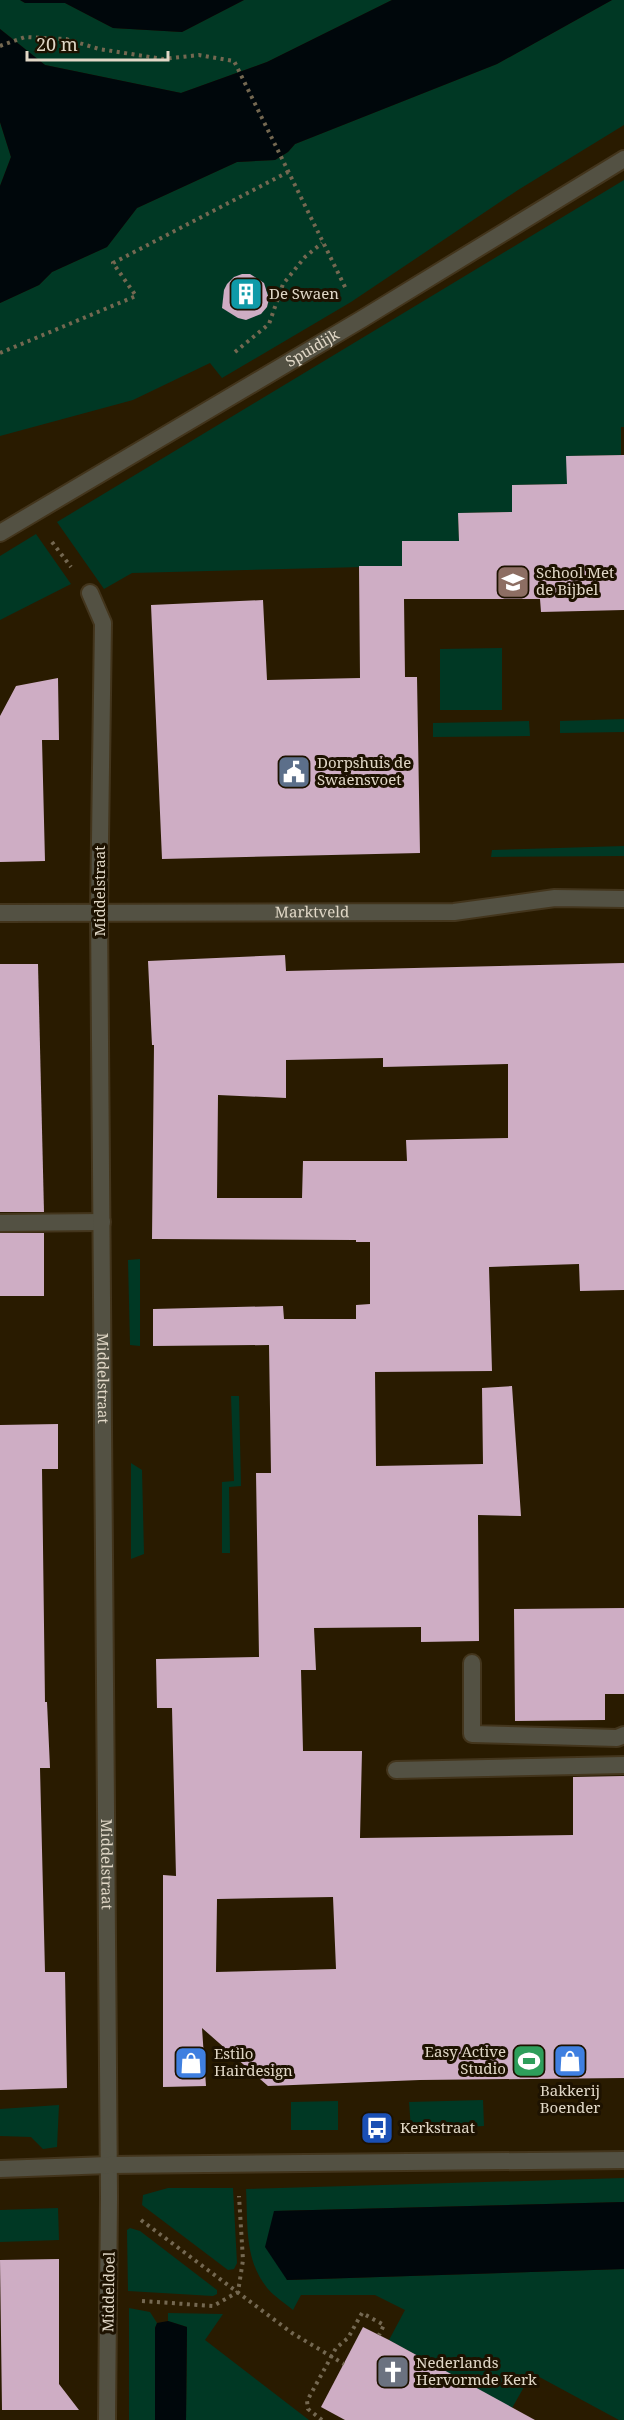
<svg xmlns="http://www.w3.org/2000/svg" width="624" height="2420" font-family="'Noto Serif',serif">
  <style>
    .green { fill: #003824 }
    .water { fill: #00070b }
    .building { fill: #ceadc4; fill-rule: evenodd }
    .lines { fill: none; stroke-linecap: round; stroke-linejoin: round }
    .service-casing { stroke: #43351c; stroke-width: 20 }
    .minor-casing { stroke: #43351c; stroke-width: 20 }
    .tertiary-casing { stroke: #43351c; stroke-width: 20 }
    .path { stroke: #746851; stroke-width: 4; stroke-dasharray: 3 4.5; stroke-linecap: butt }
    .service { stroke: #535143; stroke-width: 16 }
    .minor { stroke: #535143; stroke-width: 16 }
    .tertiary { stroke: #535143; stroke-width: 16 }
    .labels { text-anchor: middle; stroke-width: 6; stroke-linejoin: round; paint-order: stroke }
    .poi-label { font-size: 15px; fill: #e1d8c7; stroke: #1d1200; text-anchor: start }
    .street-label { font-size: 15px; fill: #e1d8c7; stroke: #1d1200 }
  </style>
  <rect width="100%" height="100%" fill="#291b00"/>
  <!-- green -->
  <g class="green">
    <polygon points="0,0 20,0 25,3 65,3 113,28 182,32 244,0 392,0 267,62 181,93 45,65 0,29"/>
    <polygon points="612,0 624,0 624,125 518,190 351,302 222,378 210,363 133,400 0,436 0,303 39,285 52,272 107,247 137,208 237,162 275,160 288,152 295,144 497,64"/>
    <polygon points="0,122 11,157 0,186"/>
    <polygon points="624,180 624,427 621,427 621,455 567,456 567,484 512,485 512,512 458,513 459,541 402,542 402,566 132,573 104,589 57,522"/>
    <polygon points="36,534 71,584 0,620 0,556"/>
    <polygon points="502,648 502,710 440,710 440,649"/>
    <polygon points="624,719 624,732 560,733 560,721"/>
    <polygon points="529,721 530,736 433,737 433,723"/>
    <polygon points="624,846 624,856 491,857 492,850"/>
    <polygon points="140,1259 140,1346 130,1345 128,1260"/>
    <polygon points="231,1396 239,1396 241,1486 229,1487 230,1553 222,1553 222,1482 234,1481"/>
    <polygon points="131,1463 142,1470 144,1554 131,1559"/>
    <polygon points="483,2100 484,2126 411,2129 409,2102"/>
    <polygon points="338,2101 338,2130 291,2130 291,2102"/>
    <polygon points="59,2105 57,2147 43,2149 31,2137 0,2136 0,2109"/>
    <path d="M 624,2178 L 624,2202 L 274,2211 L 287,2280 L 624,2269 L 624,2420 L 619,2420 L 532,2373 L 512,2408 L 389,2340 L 405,2310 L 375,2295 L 301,2295 L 293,2310 C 285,2303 275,2297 268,2289 C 244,2261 248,2223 246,2189 Z"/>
    <polygon points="168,2188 233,2188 237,2263 234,2269 228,2270 142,2205 143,2195"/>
    <polygon points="58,2208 59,2240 0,2242 0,2210"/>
    <polygon points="130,2228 140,2231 217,2290 217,2294 213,2296 128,2291 127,2230"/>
    <polygon points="129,2308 150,2312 157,2323 155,2328 155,2420 129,2420"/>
    <polygon points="168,2313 223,2314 205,2340 309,2420 186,2420 187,2327 168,2321"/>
  </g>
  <!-- water -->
  <g class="water">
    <polygon points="20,0 244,0 182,32 113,28 65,3 25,3"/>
    <polygon points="392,0 612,0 497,64 295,144 288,152 275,160 237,162 137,208 107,247 52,272 39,285 0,303 0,186 11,157 0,122 0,29 45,65 181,93 267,62"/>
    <polygon points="624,2202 624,2269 287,2280 265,2247 274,2211"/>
    <polygon points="168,2321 187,2327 186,2420 155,2420 155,2328 157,2323"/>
  </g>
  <!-- building -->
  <g class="building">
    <polygon points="242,274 250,274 264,283 269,299 267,307 261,314 246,320 238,318 222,308 224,290 227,284 234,277"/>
    <polygon points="624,455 624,610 541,612 540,599 404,599 405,677 417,677 420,853 162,859 151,605 263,600 267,680 360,678 359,566 402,566 402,541 459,541 458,513 512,512 512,485 567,484 566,456"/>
    <polygon points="58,678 59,740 42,740 45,861 0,862 0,716 16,686"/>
    <path d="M 285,955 L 286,971 L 624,963 L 624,1290 L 580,1291 L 579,1264 L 489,1267 L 492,1371 L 375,1372 L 376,1466 L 483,1464 L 482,1388 L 512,1386 L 521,1516 L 478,1515 L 479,1641 L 421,1642 L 421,1627 L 314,1628 L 316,1670 L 301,1670 L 303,1751 L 362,1751 L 360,1838 L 573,1835 L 573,1777 L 624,1776 L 624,2078 L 420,2080 L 268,2086 L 202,2028 L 206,2086 L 163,2087 L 163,1875 L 176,1876 L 172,1708 L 157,1708 L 156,1659 L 259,1657 L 256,1473 L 271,1473 L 269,1345 L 153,1346 L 153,1309 L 283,1306 L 284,1319 L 356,1319 L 356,1305 L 370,1304 L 370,1242 L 356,1242 L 356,1240 L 152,1239 L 154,1045 L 152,1045 L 148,961 ZM 383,1058 L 383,1067 L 508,1064 L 508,1138 L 406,1140 L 407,1161 L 303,1161 L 302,1198 L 217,1198 L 218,1095 L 286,1098 L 286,1060 ZM 333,1897 L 336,1969 L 216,1972 L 217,1899 Z"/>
    <polygon points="0,964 38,964 44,1212 0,1212"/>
    <rect x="0" y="1233" width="44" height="63"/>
    <polygon points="58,1424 58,1469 42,1469 45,1702 47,1702 50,1768 40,1768 45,1972 65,1972 67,2088 0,2090 0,1425"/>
    <polygon points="624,1608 624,1694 605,1694 605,1720 515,1721 514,1609"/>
    <polygon points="59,2259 59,2384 79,2410 2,2410 0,2260"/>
    <polygon points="363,2327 389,2340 535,2420 345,2420 321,2407"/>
  </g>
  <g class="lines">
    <!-- service casing -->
    <g class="service-casing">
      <g id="service">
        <polyline points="0,1223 102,1222"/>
        <polyline points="472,1663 472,1734 617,1738 624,1735"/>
        <polyline points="396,1770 624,1765"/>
      </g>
    </g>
    <!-- minor casing -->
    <g class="minor-casing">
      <g id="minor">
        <path id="s1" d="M 90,593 L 103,623 L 99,912 L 109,2196 L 107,2420"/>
        <path id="s2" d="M 0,913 L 454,912 L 555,898 L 624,899"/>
        <polyline points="0,2169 109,2165 624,2160"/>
      </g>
    </g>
    <!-- tertiary casing -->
    <g class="tertiary-casing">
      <g id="tertiary">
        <path id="s3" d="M 0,533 L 362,319 L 624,159"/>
      </g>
    </g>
    <!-- path -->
    <g class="path">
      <polyline points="0,46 25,37 66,39 99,49 163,59 199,55 234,61 347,291"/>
      <polyline points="235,352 269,324 283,284 305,257 322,243"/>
      <polyline points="0,353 136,296 113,263 288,172"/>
      <polyline points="52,542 71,567"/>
      <polyline points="141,2220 292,2333 344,2364"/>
      <polyline points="142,2301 213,2306 238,2292 243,2260 239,2196"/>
      <polyline points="322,2420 308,2409 307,2401 336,2348 348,2338 362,2313 384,2325 379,2335"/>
    </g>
    <!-- service -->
    <use href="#service" class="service"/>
    <!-- minor -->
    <use href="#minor" class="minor"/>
    <!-- tertiary -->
    <use href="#tertiary" class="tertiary"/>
  </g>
  <!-- icons -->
  <defs>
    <g id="building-square" transform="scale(1.725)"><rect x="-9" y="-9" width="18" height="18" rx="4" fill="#0f9aa8" stroke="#1d1200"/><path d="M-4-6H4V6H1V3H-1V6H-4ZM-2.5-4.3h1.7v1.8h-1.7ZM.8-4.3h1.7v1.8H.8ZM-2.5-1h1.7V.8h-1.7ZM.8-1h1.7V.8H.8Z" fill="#fff"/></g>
    <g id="school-square" transform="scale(1.725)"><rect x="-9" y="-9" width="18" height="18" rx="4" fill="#8d6e63" stroke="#1d1200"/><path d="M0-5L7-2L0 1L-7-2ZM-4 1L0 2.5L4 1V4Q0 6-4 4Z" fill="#fff"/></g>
    <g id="civic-square" transform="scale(1.725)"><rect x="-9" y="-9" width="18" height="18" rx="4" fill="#5c6f8a" stroke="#1d1200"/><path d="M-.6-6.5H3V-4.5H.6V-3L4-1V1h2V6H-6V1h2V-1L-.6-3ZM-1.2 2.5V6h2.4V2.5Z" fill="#fff"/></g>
    <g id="stadium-square" transform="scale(1.725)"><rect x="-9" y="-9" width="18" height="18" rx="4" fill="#2e9e5b" stroke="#1d1200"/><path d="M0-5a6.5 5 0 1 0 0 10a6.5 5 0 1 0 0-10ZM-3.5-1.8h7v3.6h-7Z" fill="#fff"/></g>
    <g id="shop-square" transform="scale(1.725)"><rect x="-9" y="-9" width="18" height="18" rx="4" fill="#3f7fe0" stroke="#1d1200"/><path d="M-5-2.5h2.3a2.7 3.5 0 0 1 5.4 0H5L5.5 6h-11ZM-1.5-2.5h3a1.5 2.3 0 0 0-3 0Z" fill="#fff"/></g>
    <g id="bus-square" transform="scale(1.725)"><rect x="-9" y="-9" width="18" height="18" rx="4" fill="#1a4fb4" stroke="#1d1200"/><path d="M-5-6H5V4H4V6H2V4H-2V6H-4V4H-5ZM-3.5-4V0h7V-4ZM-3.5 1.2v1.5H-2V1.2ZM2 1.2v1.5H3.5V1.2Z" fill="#fff"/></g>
    <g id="church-square" transform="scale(1.725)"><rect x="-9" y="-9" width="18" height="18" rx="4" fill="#6b7280" stroke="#1d1200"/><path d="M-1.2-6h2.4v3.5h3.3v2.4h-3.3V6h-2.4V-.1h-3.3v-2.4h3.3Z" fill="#fff"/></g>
  </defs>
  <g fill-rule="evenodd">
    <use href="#building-square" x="246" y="294"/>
    <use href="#school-square" x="513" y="582"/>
    <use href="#civic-square" x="294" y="772"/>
    <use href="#stadium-square" x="529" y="2061"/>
    <use href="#shop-square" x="570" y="2061"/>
    <use href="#shop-square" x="191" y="2063"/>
    <use href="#bus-square" x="377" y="2128"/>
    <use href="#church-square" x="393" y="2372"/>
  </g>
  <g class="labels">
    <!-- poi labels -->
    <g class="poi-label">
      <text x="269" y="299">De Swaen</text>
      <text x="536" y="578">School Met<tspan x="536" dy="17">de Bijbel</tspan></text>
      <text x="317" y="768">Dorpshuis de<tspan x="317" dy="17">Swaensvoet</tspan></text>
      <text x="506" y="2057" text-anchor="end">Easy Active<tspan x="506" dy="17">Studio</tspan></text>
      <text x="214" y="2059">Estilo<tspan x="214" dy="17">Hairdesign</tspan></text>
      <text x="570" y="2096" text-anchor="middle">Bakkerij<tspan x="570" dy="17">Boender</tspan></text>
      <text x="400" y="2133">Kerkstraat</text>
      <text x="416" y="2368">Nederlands<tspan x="416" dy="17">Hervormde Kerk</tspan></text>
    </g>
    <!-- street labels -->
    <g class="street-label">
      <text dy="5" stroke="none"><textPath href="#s3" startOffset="363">Spuidijk</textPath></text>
      <text transform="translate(100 891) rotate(-90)" y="5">Middelstraat</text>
      <text dy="5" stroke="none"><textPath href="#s2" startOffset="312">Marktveld</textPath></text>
      <text dy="5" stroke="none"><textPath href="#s1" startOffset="788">Middelstraat</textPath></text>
      <text dy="5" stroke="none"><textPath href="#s1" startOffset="1274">Middelstraat</textPath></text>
      <text transform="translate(109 2292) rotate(-89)" y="5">Middeldoel</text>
    </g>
  </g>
  <!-- scale -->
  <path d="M27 51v9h141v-9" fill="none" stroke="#e1d8c7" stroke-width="3"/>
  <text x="36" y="51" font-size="18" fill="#e1d8c7" stroke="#1d1200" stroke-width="4.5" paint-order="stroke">20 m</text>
</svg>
